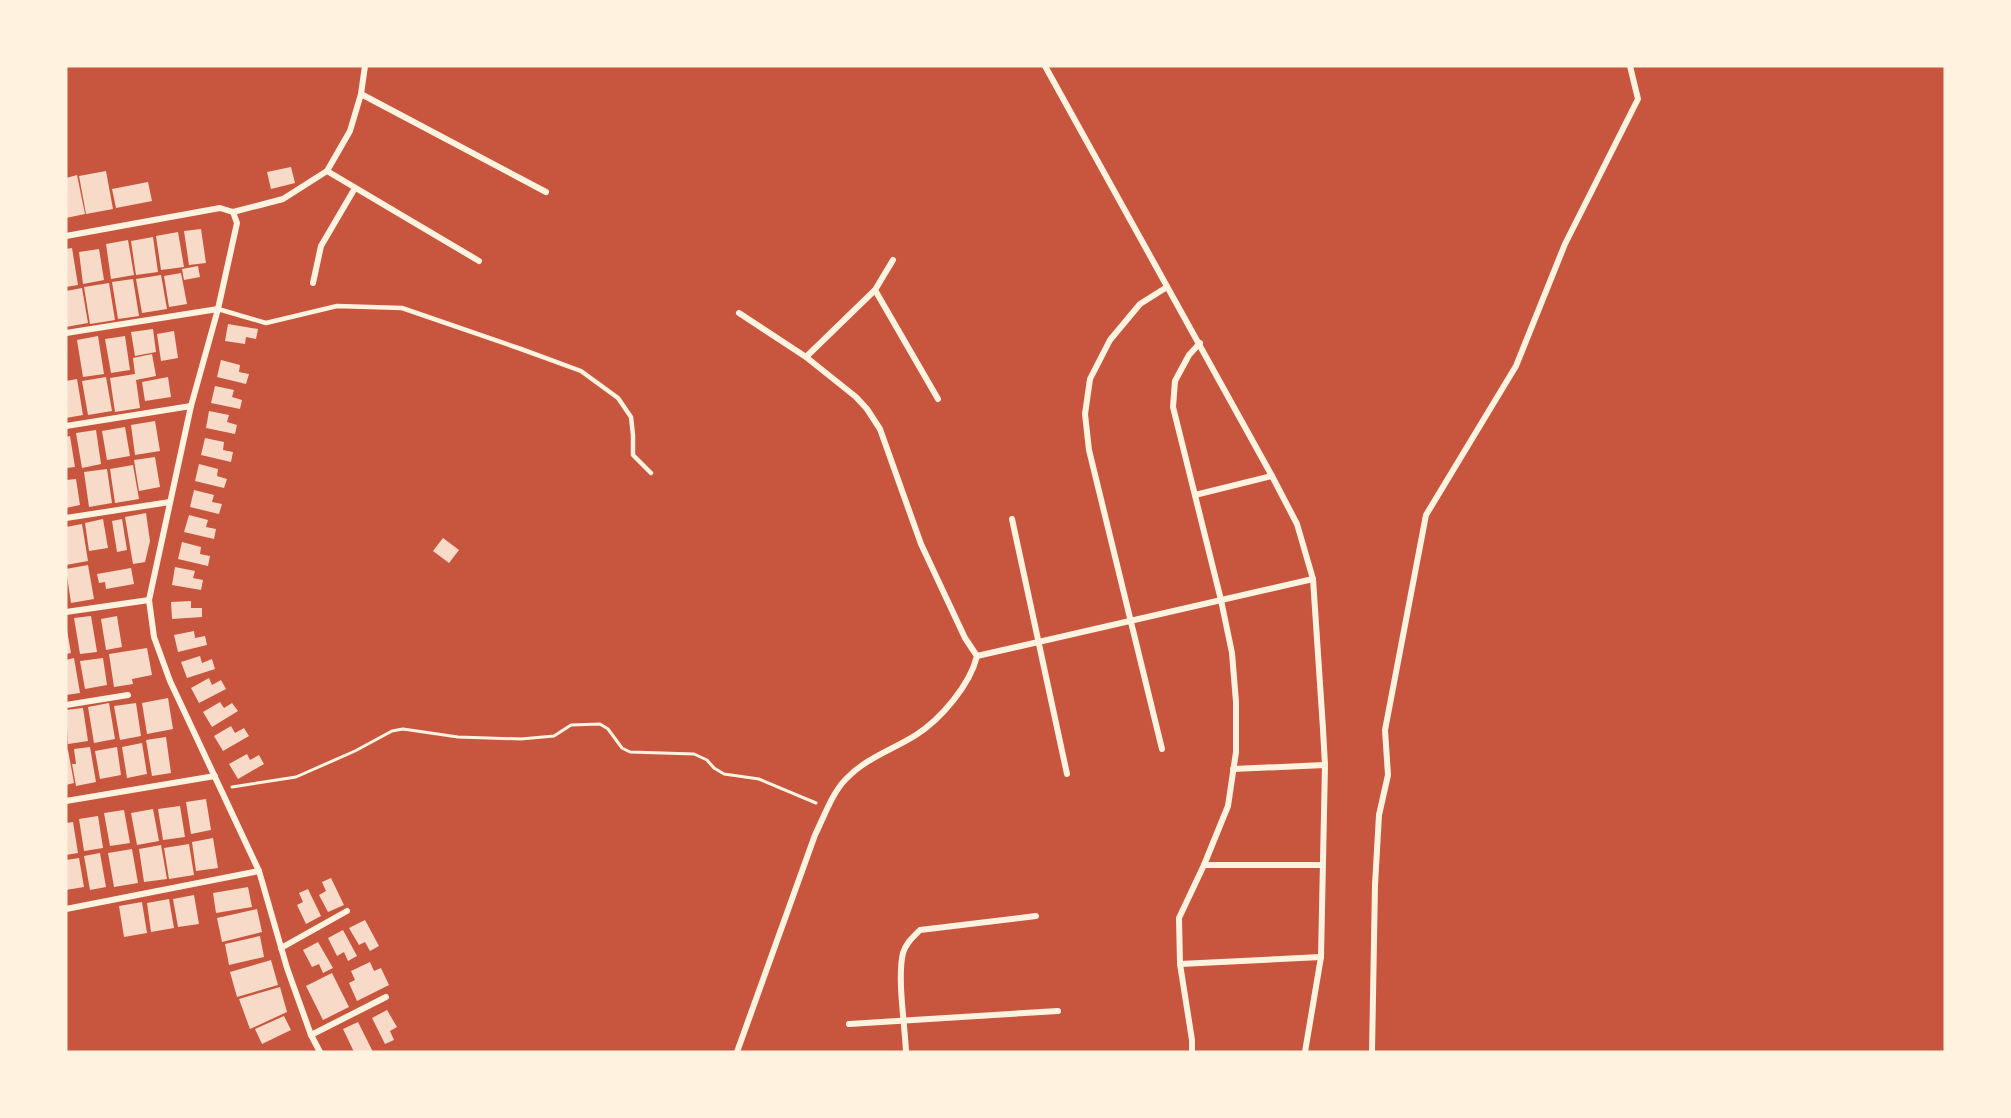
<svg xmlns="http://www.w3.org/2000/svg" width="2011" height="1118" font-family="'DM Sans',sans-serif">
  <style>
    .building { fill: #f7dbc8 }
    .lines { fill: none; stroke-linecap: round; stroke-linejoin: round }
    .path { stroke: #fff3e0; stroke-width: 3 }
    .service { stroke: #fff3e0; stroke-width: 4.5 }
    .minor { stroke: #fff3e0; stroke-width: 6 }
  </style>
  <rect width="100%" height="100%" fill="#c8553d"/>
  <!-- building -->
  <g class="building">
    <polygon points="291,167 295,183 271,189 267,172"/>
    <polygon points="106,171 113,209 86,214 79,176"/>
    <polygon points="77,175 85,214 66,218 66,178"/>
    <polygon points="148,182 152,201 116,208 112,189"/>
    <polygon points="201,229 206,263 189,265 184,231"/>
    <polygon points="178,232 184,267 161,270 156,236"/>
    <polygon points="153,237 158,272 136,275 131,241"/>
    <polygon points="128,240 134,275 111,279 106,244"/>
    <polygon points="72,248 78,285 66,287 66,249"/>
    <polygon points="99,249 104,280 83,284 79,252"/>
    <polygon points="198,266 200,277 184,280 182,269"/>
    <polygon points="181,273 187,304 169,307 164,276"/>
    <polygon points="161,275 167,309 142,313 136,279"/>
    <polygon points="133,279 139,316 118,319 112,282"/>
    <polygon points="109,283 115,320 90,324 84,287"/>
    <polygon points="82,288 88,323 66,327 66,291"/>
    <polygon points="228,324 258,329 256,339 246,337 245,344 225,341"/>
    <polygon points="153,329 156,352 135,356 131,332"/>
    <polygon points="174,331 178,358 161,361 157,334"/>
    <polygon points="98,336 104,374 83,377 77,340"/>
    <polygon points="125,336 130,370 111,373 105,339"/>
    <polygon points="152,354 156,376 136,380 140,408 115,412 110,378 135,374 133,358"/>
    <polygon points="221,360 240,365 239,372 249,374 246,384 217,377"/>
    <polygon points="106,377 112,411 88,415 82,381"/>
    <polygon points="168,377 171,397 145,401 142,382"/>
    <polygon points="77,379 83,415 66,418 66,381"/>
    <polygon points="215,386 234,390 232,397 242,400 240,409 211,403"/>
    <polygon points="209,411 229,415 227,422 237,425 235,434 206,428"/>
    <polygon points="155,421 160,451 135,455 131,425"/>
    <polygon points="125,427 130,456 107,460 102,431"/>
    <polygon points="96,430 101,464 82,468 76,433"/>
    <polygon points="70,436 75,467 66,468 66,437"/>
    <polygon points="205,438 224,442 223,450 233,452 231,462 201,455"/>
    <polygon points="155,457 160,487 139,491 134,460"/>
    <polygon points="199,464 218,469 217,476 227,479 224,488 195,481"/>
    <polygon points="133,465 139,499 115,503 110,469"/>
    <polygon points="107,469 112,503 89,507 84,472"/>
    <polygon points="76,479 80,505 66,508 66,480"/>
    <polygon points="194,490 214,495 212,502 222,504 219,514 190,507"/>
    <polygon points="146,513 150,541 145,562 133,564 125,517"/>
    <polygon points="189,515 208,520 206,527 216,529 214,539 184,532"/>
    <polygon points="103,519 108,548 89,551 85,523"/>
    <polygon points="122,519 127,550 117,552 112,521"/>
    <polygon points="82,524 88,561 66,565 66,527"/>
    <polygon points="443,538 459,550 449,563 433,551"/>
    <polygon points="182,542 201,547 200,554 210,556 208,566 178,559"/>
    <polygon points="88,565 94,599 71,603 66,569"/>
    <polygon points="175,567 195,571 193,578 203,580 201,590 172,585"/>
    <polygon points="131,568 134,584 106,589 105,582 99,583 97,574"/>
    <polygon points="191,601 191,608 202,608 202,617 172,619 171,602"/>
    <polygon points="91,616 97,652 80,654 74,618"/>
    <polygon points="117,616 122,647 106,650 101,619"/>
    <polygon points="67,630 71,653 66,654 66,631"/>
    <polygon points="194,631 195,638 205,636 207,645 178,652 174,635"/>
    <polygon points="147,648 152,675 132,679 133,684 114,687 109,654"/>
    <polygon points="200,656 202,663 212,659 215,669 187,678 181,662"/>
    <polygon points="74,658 80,693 66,695 66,660"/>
    <polygon points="103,658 107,685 85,689 80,661"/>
    <polygon points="209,678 212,685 221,680 226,689 199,703 191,688"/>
    <polygon points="168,698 173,729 147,734 142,703"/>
    <polygon points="220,702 224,708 232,703 238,711 212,727 203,712"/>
    <polygon points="109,703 115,739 94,743 88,707"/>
    <polygon points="136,703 141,736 120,740 114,706"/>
    <polygon points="83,708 88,741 68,744 66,710"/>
    <polygon points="231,726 235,733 244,728 249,736 223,751 214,736"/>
    <polygon points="166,737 171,773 152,776 146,740"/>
    <polygon points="142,743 147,774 127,778 122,747"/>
    <polygon points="90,747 96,782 76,786 72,764 76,764 74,749"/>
    <polygon points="117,747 121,775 100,779 95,751"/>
    <polygon points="66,750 68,750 74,783 66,785"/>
    <polygon points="247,754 250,760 259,755 264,764 238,779 229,764"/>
    <polygon points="206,799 211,830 191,834 186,802"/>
    <polygon points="180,806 185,837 163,840 158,809"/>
    <polygon points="153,809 159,841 137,845 131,813"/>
    <polygon points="124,810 130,843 110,846 104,813"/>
    <polygon points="98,816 103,848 84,851 79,819"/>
    <polygon points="73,822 78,853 66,855 66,823"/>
    <polygon points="213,838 218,868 196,871 192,842"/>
    <polygon points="189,844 194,875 169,879 164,848"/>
    <polygon points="161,845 167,879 144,882 139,849"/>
    <polygon points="132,849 138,883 114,887 108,853"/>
    <polygon points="100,853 106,887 90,890 84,856"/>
    <polygon points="79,858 84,887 66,890 66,860"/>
    <polygon points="331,878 344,905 328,912 319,895 326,891 322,882"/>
    <polygon points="248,887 252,907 216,913 213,893"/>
    <polygon points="308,889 321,916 306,924 297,905 303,902 299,893"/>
    <polygon points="194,895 199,924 178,927 173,899"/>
    <polygon points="169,899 174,928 151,932 147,903"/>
    <polygon points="142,902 147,933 124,937 119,906"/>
    <polygon points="257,909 262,932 222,942 217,918"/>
    <polygon points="365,920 379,946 370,951 365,942 359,945 349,928"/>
    <polygon points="343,930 357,956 348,961 344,952 337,956 328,938"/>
    <polygon points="260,936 264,957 229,965 225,944"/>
    <polygon points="318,942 333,968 323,973 319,964 312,967 303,950"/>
    <polygon points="271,960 278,985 237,997 230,972"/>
    <polygon points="370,962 374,971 381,968 389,985 357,1001 349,983 355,980 351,971"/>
    <polygon points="332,973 349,1007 323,1020 306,986"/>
    <polygon points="280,987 287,1012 250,1029 239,999"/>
    <polygon points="387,1010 397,1027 390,1031 394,1040 385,1044 372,1018"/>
    <polygon points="284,1016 291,1030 262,1044 255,1029"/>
    <polygon points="358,1022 373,1052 354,1052 343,1029"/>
  </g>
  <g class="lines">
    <!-- path -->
    <polyline class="path" points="232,787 296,777 355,751 392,731 403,729 458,737 521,739 554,736 571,725 600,724 608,729 622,748 630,752 694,754 707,760 714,768 724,774 759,779 816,803"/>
    <!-- service -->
    <polyline class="service" points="218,309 266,323 337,306 402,308 521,349 581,371 618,398 631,417 633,435 633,455 651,473"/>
    <!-- minor -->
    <g class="minor">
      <polyline points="1045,66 1272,476 1297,524 1313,579 1323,729 1325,765 1321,957 1305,1052"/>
      <polyline points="361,94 546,192"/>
      <polyline points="327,171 479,261"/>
      <polyline points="233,212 237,223 218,309 191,406 149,600 154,637 170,681 259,871 287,968 311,1035 320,1052"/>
      <polyline points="66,236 220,208 233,212 283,199 327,171 350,131 361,94 365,66"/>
      <polyline points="313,283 321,246 355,188"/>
      <polyline points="875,290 938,399"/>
      <polyline points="66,333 218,309"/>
      <polyline points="806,357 875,290 893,260"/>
      <polyline points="66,426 191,406"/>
      <polyline points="1195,495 1272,476"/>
      <polyline points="66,518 170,502"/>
      <polyline points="1012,519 1067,774"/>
      <polyline points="66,612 149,600"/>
      <polyline points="977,656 1313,579"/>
      <polyline points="66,705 128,695"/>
      <polyline points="1162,749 1089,450 1085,414 1090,379 1110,340 1140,304 1167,287"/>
      <polyline points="1233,769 1325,765"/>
      <polyline points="66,801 215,776"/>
      <polyline points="1204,865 1322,865"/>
      <polyline points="66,909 259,871"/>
      <polyline points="281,948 347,911"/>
      <polyline points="1180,964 1321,957"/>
      <polyline points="849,1024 1058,1011"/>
      <polyline points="311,1035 386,997"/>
      <path d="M 737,1052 L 815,835 C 824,817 832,793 846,779 C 866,758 892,750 916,735 C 941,719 970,685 977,656 L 965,638 L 921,544 L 880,429 L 867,409 L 856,397 L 806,357 L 739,313"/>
      <path d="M 906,1052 C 905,1025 897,978 903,953 C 906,943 913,937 920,930 L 1036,916"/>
      <polyline points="1192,1052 1192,1040 1180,964 1179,918 1204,865 1228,806 1236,752 1236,702 1232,653 1221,600 1173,407 1175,381 1189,355 1200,343"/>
      <polyline points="1372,1052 1375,885 1379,815 1388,775 1385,730 1426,515 1516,366 1565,244 1638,99 1630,66"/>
    </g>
  </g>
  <!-- border -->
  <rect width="2011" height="1118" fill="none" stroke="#fff3e0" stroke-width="135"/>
</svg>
